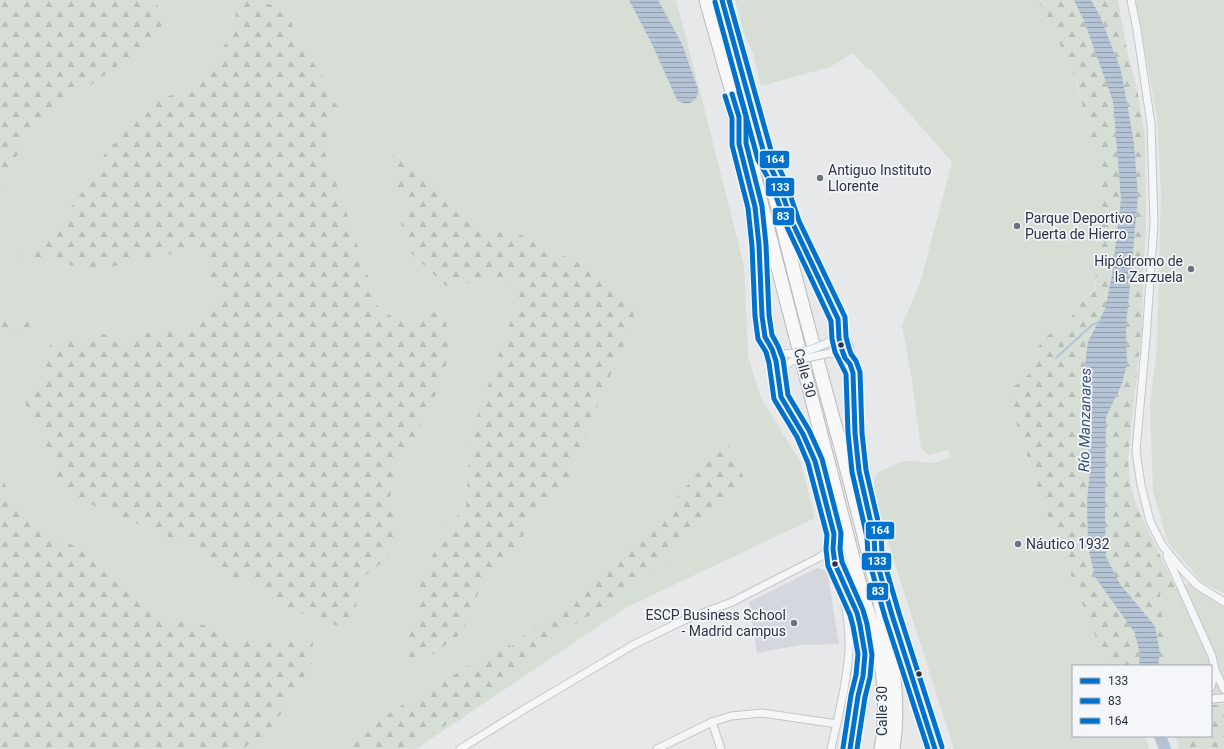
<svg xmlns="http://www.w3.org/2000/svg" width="1224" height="749" font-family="Roboto,sans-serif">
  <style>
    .built { fill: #d4d7dd }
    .grass { fill: #d6ded6 }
    .forest { fill: url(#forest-firs) }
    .water { fill: url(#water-rules) }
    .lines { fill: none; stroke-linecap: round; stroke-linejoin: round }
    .stream { stroke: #b4c4d5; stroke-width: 2 }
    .river { stroke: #b4c4d5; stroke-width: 12 }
    .minor-casing { stroke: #c4c6c8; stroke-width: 9 }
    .tertiary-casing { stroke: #c4c6c8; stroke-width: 11 }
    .motorway-casing { stroke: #b8bbbf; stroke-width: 15 }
    .minor { stroke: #f5f6f7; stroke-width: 7 }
    .tertiary { stroke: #f5f6f7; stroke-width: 9 }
    .motorway { stroke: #f8f8f8; stroke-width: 13 }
    .minor-bridge-casing { stroke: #c4c6c8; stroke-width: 9; stroke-linecap: butt }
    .minor-bridge { stroke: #f5f6f7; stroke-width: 7 }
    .bus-1-casing { stroke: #f4f6f9; stroke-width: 8 }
    .bus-2-casing { stroke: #f4f6f9; stroke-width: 8 }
    .bus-3-casing { stroke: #f4f6f9; stroke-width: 8 }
    .bus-1 { stroke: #0072ce; stroke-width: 5 }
    .bus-2 { stroke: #0072ce; stroke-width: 5 }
    .bus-3 { stroke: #0072ce; stroke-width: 5 }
    .poi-dot { fill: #6c737f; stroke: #f4f6f9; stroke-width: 1.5 }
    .bus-dot { fill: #2b3445; stroke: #f4f6f9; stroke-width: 1.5 }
    .labels { text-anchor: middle; stroke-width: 3.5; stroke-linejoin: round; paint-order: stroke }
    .poi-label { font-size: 14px; fill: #2b3445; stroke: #f4f6f9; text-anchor: start }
    .street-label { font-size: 14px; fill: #2b3445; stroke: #f4f6f9 }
    .water-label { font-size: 15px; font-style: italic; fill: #34527a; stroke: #f4f6f9 }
    .line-badge { stroke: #f4f6f9; stroke-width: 1.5 }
    .badge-label { font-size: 11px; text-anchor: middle; font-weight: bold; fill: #fff }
  </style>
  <defs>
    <pattern id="forest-firs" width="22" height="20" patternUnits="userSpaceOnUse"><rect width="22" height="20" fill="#d6ded6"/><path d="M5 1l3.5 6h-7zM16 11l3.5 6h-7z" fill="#b8bfb9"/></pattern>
    <pattern id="water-rules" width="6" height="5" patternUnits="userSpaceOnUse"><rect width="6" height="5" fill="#b4c4d5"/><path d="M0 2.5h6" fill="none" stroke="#93a0af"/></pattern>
  </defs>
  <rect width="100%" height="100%" fill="#e6e8ea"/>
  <!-- built -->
  <polygon class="built" points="817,568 827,570 839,644 801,645 757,653 749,602"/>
  <!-- grass -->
  <g class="grass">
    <polygon points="0,0 676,0 700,91 744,266 748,356 761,398 801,463 815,518 627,607 416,749 0,749"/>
    <polygon points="735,0 1038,0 1073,72 1083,105 1090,138 1098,158 1101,168 1102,200 1095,288 1080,302 1067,325 1046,336 1036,350 1033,370 1019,383 1008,390 1009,400 1043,505 1107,666 1073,666 1073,736 1145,736 1149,749 954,749 884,529 874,494 874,478 879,472 898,463 909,461 934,463 950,458 948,450 928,455 921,448 912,381 902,325 920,284 952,162 871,70 867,69 853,53 830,67 761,86 753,53 746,39"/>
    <polygon points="1136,0 1224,0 1224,593 1203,583 1168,543 1153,491 1150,405 1157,347 1161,192 1157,118"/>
    <polygon points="1189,583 1201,592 1224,606 1224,703 1211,704 1211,666 1168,666 1160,593"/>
  </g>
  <!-- forest -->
  <g class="forest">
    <polygon points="0,0 155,0 165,23 131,56 40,122 14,160 0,191"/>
    <polygon points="1038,0 1118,0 1128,55 1137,88 1145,137 1146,226 1144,257 1142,329 1134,399 1128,458 1130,481 1136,504 1146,526 1176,588 1160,593 1168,666 1107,666 1043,505 1009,400 1008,390 1019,383 1033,370 1036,350 1046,336 1067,325 1080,302 1096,289 1095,259 1102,196 1101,168 1098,158 1090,138 1078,85 1065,55"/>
    <polygon points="245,1 283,6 288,12 297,38 326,82 329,94 340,110 322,145 340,193 378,307 395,319 415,322 442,308 452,346 439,387 418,432 394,471 390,499 396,530 387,558 359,581 355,615 353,624 341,627 308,616 285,606 258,583 232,578 202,560 193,547 78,499 56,477 38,422 22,400 46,370 45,355 51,344 50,339 63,342 82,339 103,334 118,338 137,336 150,332 187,327 211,315 217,305 217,293 208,281 209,270 205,249 174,253 97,270 17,256 54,230 83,191 85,179 102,161 106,150 121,138 129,125 144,118 153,104 179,91 194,79 200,71 217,61 222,48 234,35 236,10"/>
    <polygon points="392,150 418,165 445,201 482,233 516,232 535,242 552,255 560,255 571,258 599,277 632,307 636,324 620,352 613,367 607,386 600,396 595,414 586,435 570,468 571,476 567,488 555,501 539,513 528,526 520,542 504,555 497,571 482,583 462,633 414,668 406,648 416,615 419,583 447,527 466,507 470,437 523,285 498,278 446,286 410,252 401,223 407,208 394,178"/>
    <polygon points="21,318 31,322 28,331 6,334 0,342 0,319"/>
    <polygon points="726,440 744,478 668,559 637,587 558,634 483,700 410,749 335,749 399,707 508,643 511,647 655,523"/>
    <polygon points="0,469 11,501 16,510 27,520 105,563 141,602 169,618 188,619 234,637 266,643 313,641 312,663 287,705 268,732 242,749 0,749"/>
    <polygon points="1224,704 1224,749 1179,749 1175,736 1211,736 1211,705"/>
  </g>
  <!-- water -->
  <g class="water">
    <path d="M 629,0 L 658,0 L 682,44 L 698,89 C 699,103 686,107 677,100 L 652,44 Z"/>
    <polygon points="1074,0 1091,0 1100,16 1121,70 1134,143 1138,197 1126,327 1127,364 1122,384 1106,417 1105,514 1106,557 1120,584 1155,626 1160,654 1158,666 1139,666 1140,654 1135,633 1095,577 1088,546 1087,501 1091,459 1082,424 1081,402 1082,385 1088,342 1105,309 1112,275 1121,199 1113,101 1084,21"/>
  </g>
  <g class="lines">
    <!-- stream -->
    <polyline class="stream" points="1056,358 1092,325 1099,322"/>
    <!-- river -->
    <polyline class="river" points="1160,736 1165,749"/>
    <!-- minor casing -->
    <g class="minor-casing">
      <g id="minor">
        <polyline points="1131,0 1137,30 1151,124 1154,224 1146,338 1136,451 1141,485 1150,521 1162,545 1179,566 1197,585 1224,602"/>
        <polyline points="778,182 793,224 838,319 849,346 853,373 854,427 859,471 874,536 875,556"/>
        <polyline points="765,337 772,374 781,397 803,434 815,461 860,622"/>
        <polyline points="767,341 772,349 781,354"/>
        <path d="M 827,343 C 836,337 839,331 838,320"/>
        <path d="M 830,353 C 840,354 847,357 851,367"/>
        <path d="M 779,385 C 778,378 779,372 784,367"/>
        <polyline points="833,544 835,564 841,579"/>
        <polyline points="1167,556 1212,656 1215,670 1211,687"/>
        <polyline points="1215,670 1224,689"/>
        <polyline points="1211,699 1224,698"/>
        <polyline points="712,722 721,749"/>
        <polyline points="460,749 528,707 633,645 682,621 732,602 818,558 833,549"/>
        <polyline points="657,749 712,722 731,716 762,713 837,724"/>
        <path d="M 831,749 C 838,717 847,683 849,650 C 850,624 845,599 839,574"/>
      </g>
    </g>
    <!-- tertiary casing -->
    <g class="tertiary-casing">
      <g id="tertiary">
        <polyline points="875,556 892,615 925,715"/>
        <path d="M 850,749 C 855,717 862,686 865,654"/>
      </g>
    </g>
    <!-- motorway casing -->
    <g class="motorway-casing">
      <g id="motorway">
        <path d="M 706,0 L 739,117 L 863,597 C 868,613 875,630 878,647 C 885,677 887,719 881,749"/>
        <path d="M 722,0 C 746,75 763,152 783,228 C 794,274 806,318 818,363 C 838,436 858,508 875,581 C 888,636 902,692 893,749"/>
        <path d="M 755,207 C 759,250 759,294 765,337"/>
        <polyline points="864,614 865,654"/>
        <polyline points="924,711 937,749"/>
      </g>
    </g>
    <!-- minor -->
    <use href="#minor" class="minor"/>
    <!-- tertiary -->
    <use href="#tertiary" class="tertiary"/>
    <!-- motorway -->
    <use href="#motorway" class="motorway"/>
    <!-- minor-bridge casing -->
    <g class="minor-bridge-casing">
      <g id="minor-bridge">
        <path d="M 781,354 C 796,354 813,350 827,343"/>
        <polyline points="784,367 792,361 830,353"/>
      </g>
    </g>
    <!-- minor-bridge -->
    <use href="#minor-bridge" class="minor-bridge"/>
    <!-- bus-1 casing -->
    <g class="bus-1-casing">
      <g id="bus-1">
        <polyline points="722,0 765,157 778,182 793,224 838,319 839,338 842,350 845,358 850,364 853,373 855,433 859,471 874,536 875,556 892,615 935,749"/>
        <polyline points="732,94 739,117 739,144 755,207 759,245 762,316 765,337 772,349 776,361 781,397 803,434 815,461 834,534 833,549 835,564 857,613 860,625 865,654 863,676 858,696 850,749"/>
      </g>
    </g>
    <!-- bus-2 casing -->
    <g class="bus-2-casing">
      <g id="bus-2">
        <polyline points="715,2 758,160 772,185 787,227 831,321 832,339 835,352 846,374 848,433 852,472 867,537 868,557 885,617 928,749"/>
        <polyline points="725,96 732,118 732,145 748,208 752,246 755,316 758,339 766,352 769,363 774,399 797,437 808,463 827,535 826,549 828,566 850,615 853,626 858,654 856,675 851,695 843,748"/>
      </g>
    </g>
    <!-- bus-3 casing -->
    <g class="bus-3-casing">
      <g id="bus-3">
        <polyline points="729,0 772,154 785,180 799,221 845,317 846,337 849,348 851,354 856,361 860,372 862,433 866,470 881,534 882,555 899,613 942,747"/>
        <polyline points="739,92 746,116 746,143 762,206 766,245 769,315 772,335 778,346 783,359 788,395 809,430 822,459 841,533 840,549 842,562 863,610 867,624 872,655 870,677 865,697 857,749"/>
      </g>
    </g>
    <!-- bus-1 -->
    <use href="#bus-1" class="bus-1"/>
    <!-- bus-2 -->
    <use href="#bus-2" class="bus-2"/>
    <!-- bus-3 -->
    <use href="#bus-3" class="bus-3"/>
  </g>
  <!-- markers -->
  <g class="poi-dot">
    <circle cx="820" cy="178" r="4"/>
    <circle cx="1017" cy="226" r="4"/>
    <circle cx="1191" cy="269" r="4"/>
    <circle cx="1018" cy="544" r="4"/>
    <circle cx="794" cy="623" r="4"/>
  </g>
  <g class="bus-dot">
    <circle cx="841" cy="345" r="3.5"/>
    <circle cx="835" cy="564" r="3.5"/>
    <circle cx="919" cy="674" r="3.5"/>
  </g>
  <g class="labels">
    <!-- poi labels -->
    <g class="poi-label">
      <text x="828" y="175">Antiguo Instituto<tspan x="828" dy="16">Llorente</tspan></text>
      <text x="1025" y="223">Parque Deportivo<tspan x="1025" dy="16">Puerta de Hierro</tspan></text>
      <text x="1183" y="266" text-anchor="end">Hipódromo de<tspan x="1183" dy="16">la Zarzuela</tspan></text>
      <text x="1026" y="549">Náutico 1932</text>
      <text x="786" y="620" text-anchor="end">ESCP Business School<tspan x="786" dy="16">- Madrid campus</tspan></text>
    </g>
    <!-- street labels -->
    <g class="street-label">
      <text transform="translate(805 373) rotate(75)" y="5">Calle 30</text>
      <text transform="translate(882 711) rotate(-90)" y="5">Calle 30</text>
    </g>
    <!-- water labels -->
    <g class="water-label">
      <text transform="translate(1085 420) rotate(-89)" y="5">Río Manzanares</text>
    </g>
  </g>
  <g class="line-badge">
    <rect x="759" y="150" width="31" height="19" rx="4" fill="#0072ce"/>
    <rect x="765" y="177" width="30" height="20" rx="4" fill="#0072ce"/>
    <rect x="772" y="207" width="23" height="19" rx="4" fill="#0072ce"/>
    <rect x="865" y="521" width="30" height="19" rx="4" fill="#0072ce"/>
    <rect x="861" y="552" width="31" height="19" rx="4" fill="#0072ce"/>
    <rect x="866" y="582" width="23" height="19" rx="4" fill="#0072ce"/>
  </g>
  <g class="badge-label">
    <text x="775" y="163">164</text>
    <text x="780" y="191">133</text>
    <text x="783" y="220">83</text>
    <text x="880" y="534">164</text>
    <text x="877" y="565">133</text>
    <text x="878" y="595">83</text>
  </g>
  <!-- legend -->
  <rect x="1072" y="665" width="140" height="72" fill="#f4f6f9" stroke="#a4a8b1"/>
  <rect x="1080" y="678" width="20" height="6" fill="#0072ce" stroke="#a4a8b1"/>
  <text x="1108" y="685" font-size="12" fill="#2b3445">133</text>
  <rect x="1080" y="698" width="20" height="6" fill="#0072ce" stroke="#a4a8b1"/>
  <text x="1108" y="705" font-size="12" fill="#2b3445">83</text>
  <rect x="1080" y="718" width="20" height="6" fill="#0072ce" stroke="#a4a8b1"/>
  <text x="1108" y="725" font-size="12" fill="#2b3445">164</text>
</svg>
